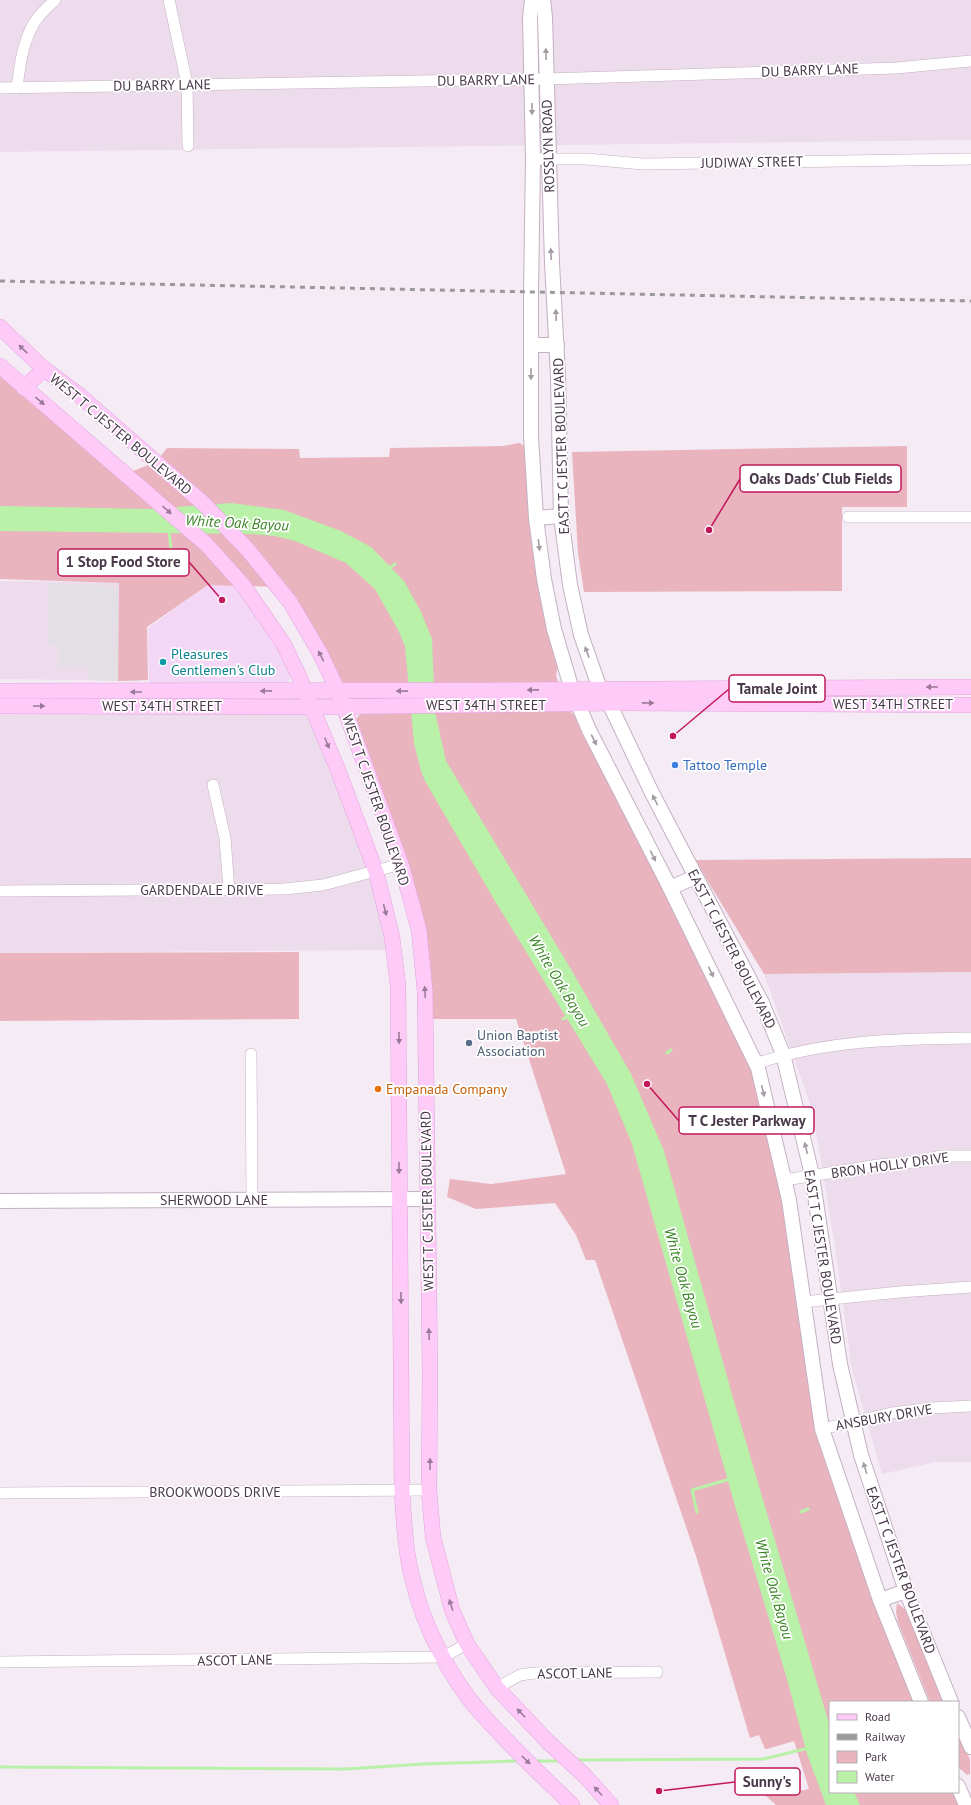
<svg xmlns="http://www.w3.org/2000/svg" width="971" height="1805" font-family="'PT Sans',sans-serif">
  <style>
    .residential { fill: #edddec }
    .commercial { fill: #f4d7f6 }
    .green { fill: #e9b4be }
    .parking { fill: #e4dfe4 }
    .water { fill: #b9f1a8 }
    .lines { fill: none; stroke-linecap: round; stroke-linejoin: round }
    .stream { stroke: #b9f1a8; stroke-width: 3 }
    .minor-casing { stroke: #c4b0c3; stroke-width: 12 }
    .tertiary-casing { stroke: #c4b0c3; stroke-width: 16 }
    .secondary-casing { stroke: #e1a3db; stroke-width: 16 }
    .minor { stroke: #fff; stroke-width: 11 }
    .tertiary { stroke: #fff; stroke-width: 14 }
    .secondary { stroke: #fecbf8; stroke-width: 15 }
    .rail { stroke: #999; stroke-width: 3; stroke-dasharray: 5 5; stroke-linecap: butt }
    .oneway { fill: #a49ca4 }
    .oneway2 { fill: #9a7a98 }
    .culture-dot { fill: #0f9aa8; stroke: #fff; stroke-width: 1.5 }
    .shop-dot { fill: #3f7fe0; stroke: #fff; stroke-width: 1.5 }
    .service-dot { fill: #5c6f8a; stroke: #fff; stroke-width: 1.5 }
    .food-dot { fill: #e8710a; stroke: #fff; stroke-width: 1.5 }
    .labels { text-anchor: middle; stroke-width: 3.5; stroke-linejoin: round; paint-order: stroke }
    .street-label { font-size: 14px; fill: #49384a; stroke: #fff }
    .culture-label { font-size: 14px; fill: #0d838f; stroke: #fff; text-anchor: start }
    .shop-label { font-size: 14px; fill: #366cbe; stroke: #fff; text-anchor: start }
    .service-label { font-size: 14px; fill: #4e5e75; stroke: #fff; text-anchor: start }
    .food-label { font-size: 14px; fill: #c56008; stroke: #fff; text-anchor: start }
    .water-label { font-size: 15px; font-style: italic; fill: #3b8527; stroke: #fff }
    .leader { fill: none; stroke: #c2185b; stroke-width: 1.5 }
    .callout-dot { fill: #c2185b; stroke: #fff; stroke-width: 1.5 }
    .callout { fill: #fff; stroke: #c2185b; stroke-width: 1.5 }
    .callout-label { font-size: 15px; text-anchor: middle; font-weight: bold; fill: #49384a }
  </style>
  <rect width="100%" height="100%" fill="#f5ebf5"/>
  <!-- residential -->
  <g class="residential">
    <polygon points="0,0 971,0 971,140 0,152"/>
    <polygon points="0,581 142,583 141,681 0,679"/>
    <polygon points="0,711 300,711 314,720 373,883 388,950 0,953"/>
    <polygon points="971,972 971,1462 935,1462 882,1474 852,1370 834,1240 812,1109 764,974"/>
  </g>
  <!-- commercial -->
  <polygon class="commercial" points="208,585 238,585 271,634 291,676 288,682 285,684 149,684 148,628"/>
  <!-- green -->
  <g class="green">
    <polygon points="0,375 117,477 162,460 161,456 167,448 299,449 300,458 389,457 390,448 503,446 519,443 525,446 558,664 556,676 568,710 575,715 746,1052 774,1147 811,1384 916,1702 830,1702 830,1792 955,1792 961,1805 776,1805 746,1778 786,1778 790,1780 794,1792 809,1789 794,1741 767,1749 765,1749 759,1735 750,1738 696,1556 595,1260 586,1260 576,1235 555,1203 476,1209 447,1197 450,1179 491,1184 566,1174 516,1019 432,1019 430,977 356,719 361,713 347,684 342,682 285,587 208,585 147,627 148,680 118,681 119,583 0,579"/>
    <polygon points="907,446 907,507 842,507 842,591 584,592 578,553 572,452"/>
    <polygon points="971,858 971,972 764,974 695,860"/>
    <polygon points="299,952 299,1019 0,1021 0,953"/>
    <polygon points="897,1603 906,1610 946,1702 930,1702 898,1622 896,1612"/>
    <polygon points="958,1731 970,1760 970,1774 967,1775 958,1767"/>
  </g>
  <!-- parking -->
  <polygon class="parking" points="48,583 118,586 118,681 88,680 88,666 58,666 58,646 49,645"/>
  <!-- water -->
  <polygon class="water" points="231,503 284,510 341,531 371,547 404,581 421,612 432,639 435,712 446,761 572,971 631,1074 664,1151 733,1398 830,1727 830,1792 854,1792 860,1805 826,1805 807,1754 787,1679 736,1509 632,1144 607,1084 495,901 425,781 421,771 414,743 405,646 398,630 375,589 346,563 295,541 275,536 251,534 0,531 0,506 151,509"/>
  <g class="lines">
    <!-- stream -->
    <g class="stream">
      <polyline points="141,565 172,561 169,530"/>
      <polyline points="388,569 395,564"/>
      <polyline points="563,1019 570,1015"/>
      <polyline points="667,1053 671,1050"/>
      <polyline points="697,1512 692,1490 730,1479"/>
      <polyline points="801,1512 808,1509"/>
      <polyline points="575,1760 763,1759 809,1748"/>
      <polyline points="534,1761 560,1761"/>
      <polyline points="0,1767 346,1769 423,1764 520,1761"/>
    </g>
    <!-- minor casing -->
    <g class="minor-casing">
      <g id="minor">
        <polyline points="169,0 187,84 188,146"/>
        <polyline points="0,88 546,79 896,68 971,61"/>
        <path d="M 17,88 C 20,64 23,36 39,16 C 44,10 50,5 55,0"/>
        <polyline points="533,159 586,159 643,164 971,159"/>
        <polyline points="848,517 971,517"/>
        <polyline points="213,785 225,838 229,890"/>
        <polyline points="0,891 284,889 323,885 401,864"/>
        <polyline points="251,1054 252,1200"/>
        <path d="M 755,1064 C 825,1040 898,1039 971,1038"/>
        <polyline points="785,1180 878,1165 926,1161 940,1156 971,1156"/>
        <polyline points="803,1302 899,1292 971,1287"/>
        <polyline points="822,1429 892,1413 932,1408 971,1406"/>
        <polyline points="0,1493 429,1490"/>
        <polyline points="0,1662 443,1657 467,1644"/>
        <polyline points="497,1688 520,1675 535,1673 657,1672"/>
      </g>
    </g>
    <!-- tertiary casing -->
    <g class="tertiary-casing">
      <g id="tertiary">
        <polyline points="532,0 530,17 533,159 531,293 531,437 536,518 544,579 554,629 572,690 589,730 667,882 758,1068 789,1200 822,1429 880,1600 921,1702"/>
        <polyline points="543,0 545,17 552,263 558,376 561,516 570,585 581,635 600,689 609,703 652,793 762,1003 783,1054 812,1175 840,1364 861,1455 906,1591 951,1702"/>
        <polyline points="531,345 557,345"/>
        <polyline points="536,518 561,516"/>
        <polyline points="670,888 695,877"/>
        <polyline points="0,1201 427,1199"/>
        <polyline points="880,1600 906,1591"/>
        <polyline points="958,1717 971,1747"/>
        <polyline points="958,1786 966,1805"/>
      </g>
    </g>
    <!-- secondary casing -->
    <g class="secondary-casing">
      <g id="secondary">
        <polyline points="0,327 44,369 79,395 204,504 248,550 290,602 320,653 338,691 401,864 419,930 425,991 430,1374 429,1490 433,1537 452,1610 467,1644 497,1688 548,1742 585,1776 611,1805"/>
        <path d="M 0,366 L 206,544 L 243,585 L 283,643 L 298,674 L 338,770 L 376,872 L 392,937 L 398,985 L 402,1491 C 404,1521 405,1551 413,1581 C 423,1625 450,1678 480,1712 C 509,1745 541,1775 572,1805"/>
        <polyline points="24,388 44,369"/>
        <path d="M 0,691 C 324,692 647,689 971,687"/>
        <polyline points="0,706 312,707 618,703 971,705"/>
      </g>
    </g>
    <!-- minor -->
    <use href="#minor" class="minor"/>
    <!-- tertiary -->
    <use href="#tertiary" class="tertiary"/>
    <!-- secondary -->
    <use href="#secondary" class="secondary"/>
    <!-- rail -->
    <polyline class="rail" points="0,281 971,301"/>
  </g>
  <!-- one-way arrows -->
  <defs><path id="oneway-solid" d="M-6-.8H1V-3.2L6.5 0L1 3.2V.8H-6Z"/></defs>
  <g class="oneway">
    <use href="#oneway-solid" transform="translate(546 54) rotate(-91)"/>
    <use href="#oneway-solid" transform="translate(532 109) rotate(89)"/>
    <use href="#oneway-solid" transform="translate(551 254) rotate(-92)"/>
    <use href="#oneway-solid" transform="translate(556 315) rotate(-93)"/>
    <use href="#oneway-solid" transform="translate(531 374) rotate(90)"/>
    <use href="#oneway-solid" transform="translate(539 545) rotate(83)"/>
    <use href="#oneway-solid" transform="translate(587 652) rotate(-110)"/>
    <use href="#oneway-solid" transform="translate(594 740) rotate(63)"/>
    <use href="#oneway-solid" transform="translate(655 800) rotate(-117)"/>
    <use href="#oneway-solid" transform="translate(653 856) rotate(63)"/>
    <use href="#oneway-solid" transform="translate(711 972) rotate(64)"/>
    <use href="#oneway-solid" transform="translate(763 1091) rotate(76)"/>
    <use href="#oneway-solid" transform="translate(806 1148) rotate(-104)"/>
    <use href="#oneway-solid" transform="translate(865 1468) rotate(-107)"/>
  </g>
  <g class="oneway2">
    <use href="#oneway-solid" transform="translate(23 349) rotate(-136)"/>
    <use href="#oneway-solid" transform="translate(40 401) rotate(40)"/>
    <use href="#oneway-solid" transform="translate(167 510) rotate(41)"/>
    <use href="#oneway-solid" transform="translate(321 656) rotate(-117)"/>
    <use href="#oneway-solid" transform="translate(932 687) rotate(180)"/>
    <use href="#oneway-solid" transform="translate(533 690) rotate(179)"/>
    <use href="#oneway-solid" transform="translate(266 691) rotate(179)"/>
    <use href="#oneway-solid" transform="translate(402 691) rotate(-179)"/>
    <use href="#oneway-solid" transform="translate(136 692) rotate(-180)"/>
    <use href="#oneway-solid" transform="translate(648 703) rotate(1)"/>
    <use href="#oneway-solid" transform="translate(39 706)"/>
    <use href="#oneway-solid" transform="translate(327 743) rotate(68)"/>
    <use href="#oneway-solid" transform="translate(385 910) rotate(76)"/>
    <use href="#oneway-solid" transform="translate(425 992) rotate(-93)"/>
    <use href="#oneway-solid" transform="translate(399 1038) rotate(89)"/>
    <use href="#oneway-solid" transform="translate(399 1168) rotate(90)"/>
    <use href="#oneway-solid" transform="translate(401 1298) rotate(89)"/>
    <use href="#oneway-solid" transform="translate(429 1334) rotate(-92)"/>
    <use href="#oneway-solid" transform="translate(430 1464) rotate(-90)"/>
    <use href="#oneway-solid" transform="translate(451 1605) rotate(-108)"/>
    <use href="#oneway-solid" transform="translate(521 1713) rotate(-134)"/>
    <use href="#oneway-solid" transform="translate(526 1760) rotate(45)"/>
    <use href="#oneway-solid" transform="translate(598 1791) rotate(-132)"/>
  </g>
  <!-- markers -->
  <circle class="culture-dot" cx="163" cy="662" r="4"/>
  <circle class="shop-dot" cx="675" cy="765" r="4"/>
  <circle class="service-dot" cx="469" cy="1043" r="4"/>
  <circle class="food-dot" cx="378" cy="1089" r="4"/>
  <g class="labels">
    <!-- street labels -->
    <g class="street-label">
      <text transform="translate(810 70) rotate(-2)" y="5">DU BARRY LANE</text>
      <text transform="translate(486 80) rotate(-1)" y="5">DU BARRY LANE</text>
      <text transform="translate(162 85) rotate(-1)" y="5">DU BARRY LANE</text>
      <text transform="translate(548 146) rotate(-92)" y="5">ROSSLYN ROAD</text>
      <text transform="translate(752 162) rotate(-1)" y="5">JUDIWAY STREET</text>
      <text transform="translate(121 434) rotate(40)" y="5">WEST T C JESTER BOULEVARD</text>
      <text transform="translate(561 446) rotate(-92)" y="5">EAST T C JESTER BOULEVARD</text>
      <text x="893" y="709">WEST 34TH STREET</text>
      <text x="486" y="710">WEST 34TH STREET</text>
      <text x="162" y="711">WEST 34TH STREET</text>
      <text transform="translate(376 800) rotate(71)" y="5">WEST T C JESTER BOULEVARD</text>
      <text x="202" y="895">GARDENDALE DRIVE</text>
      <text transform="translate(732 949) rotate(63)" y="5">EAST T C JESTER BOULEVARD</text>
      <text transform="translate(890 1165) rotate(-8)" y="5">BRON HOLLY DRIVE</text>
      <text x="214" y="1205">SHERWOOD LANE</text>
      <text transform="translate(427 1201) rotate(-91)" y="5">WEST T C JESTER BOULEVARD</text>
      <text transform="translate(823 1257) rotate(81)" y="5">EAST T C JESTER BOULEVARD</text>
      <text transform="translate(884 1417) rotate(-10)" y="5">ANSBURY DRIVE</text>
      <text x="215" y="1497">BROOKWOODS DRIVE</text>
      <text transform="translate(901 1570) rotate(70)" y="5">EAST T C JESTER BOULEVARD</text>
      <text transform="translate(235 1660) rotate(-1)" y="5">ASCOT LANE</text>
      <text transform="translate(575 1673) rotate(-1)" y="5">ASCOT LANE</text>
    </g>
    <!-- culture labels -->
    <g class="culture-label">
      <text x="171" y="659">Pleasures<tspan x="171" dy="16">Gentlemen's Club</tspan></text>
    </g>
    <!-- shop labels -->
    <g class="shop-label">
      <text x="683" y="770">Tattoo Temple</text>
    </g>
    <!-- service labels -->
    <g class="service-label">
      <text x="477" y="1040">Union Baptist<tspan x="477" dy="16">Association</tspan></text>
    </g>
    <!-- food labels -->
    <g class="food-label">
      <text x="386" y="1094">Empanada Company</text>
    </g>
    <!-- water labels -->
    <g class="water-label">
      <text transform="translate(237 523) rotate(3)" y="5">White Oak Bayou</text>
      <text transform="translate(559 981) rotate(59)" y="5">White Oak Bayou</text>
      <text transform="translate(683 1278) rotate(74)" y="5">White Oak Bayou</text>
      <text transform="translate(774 1589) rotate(74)" y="5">White Oak Bayou</text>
    </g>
  </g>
  <!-- callouts -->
  <path class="leader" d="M709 530L740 479M222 600L189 562M673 736L729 689M647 1084L679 1121M659 1791L735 1782"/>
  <g class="callout-dot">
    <circle cx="709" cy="530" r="4"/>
    <circle cx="222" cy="600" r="4"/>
    <circle cx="673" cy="736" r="4"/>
    <circle cx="647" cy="1084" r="4"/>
    <circle cx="659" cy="1791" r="4"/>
  </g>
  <g class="callout">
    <rect x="740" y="465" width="161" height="27" rx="4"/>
    <rect x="58" y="549" width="131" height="27" rx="4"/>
    <rect x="729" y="675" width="96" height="27" rx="4"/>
    <rect x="679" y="1107" width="135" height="27" rx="4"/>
    <rect x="735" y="1768" width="65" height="27" rx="4"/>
  </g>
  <g class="callout-label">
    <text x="821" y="484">Oaks Dads' Club Fields</text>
    <text x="123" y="567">1 Stop Food Store</text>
    <text x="777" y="694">Tamale Joint</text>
    <text x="747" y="1126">T C Jester Parkway</text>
    <text x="767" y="1787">Sunny's</text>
  </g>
  <!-- legend -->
  <rect x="829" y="1701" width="130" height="92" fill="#ffffff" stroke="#b6afb7"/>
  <rect x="837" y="1714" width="20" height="6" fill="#fecbf8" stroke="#b6afb7"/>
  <text x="865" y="1721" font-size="12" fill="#49384a">Road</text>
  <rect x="837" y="1734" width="20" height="6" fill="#999999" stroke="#b6afb7"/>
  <text x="865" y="1741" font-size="12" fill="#49384a">Railway</text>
  <rect x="837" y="1751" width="20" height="12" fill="#e9b4be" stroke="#b6afb7"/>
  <text x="865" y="1761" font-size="12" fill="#49384a">Park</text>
  <rect x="837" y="1771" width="20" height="12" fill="#b9f1a8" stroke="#b6afb7"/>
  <text x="865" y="1781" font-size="12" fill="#49384a">Water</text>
</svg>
